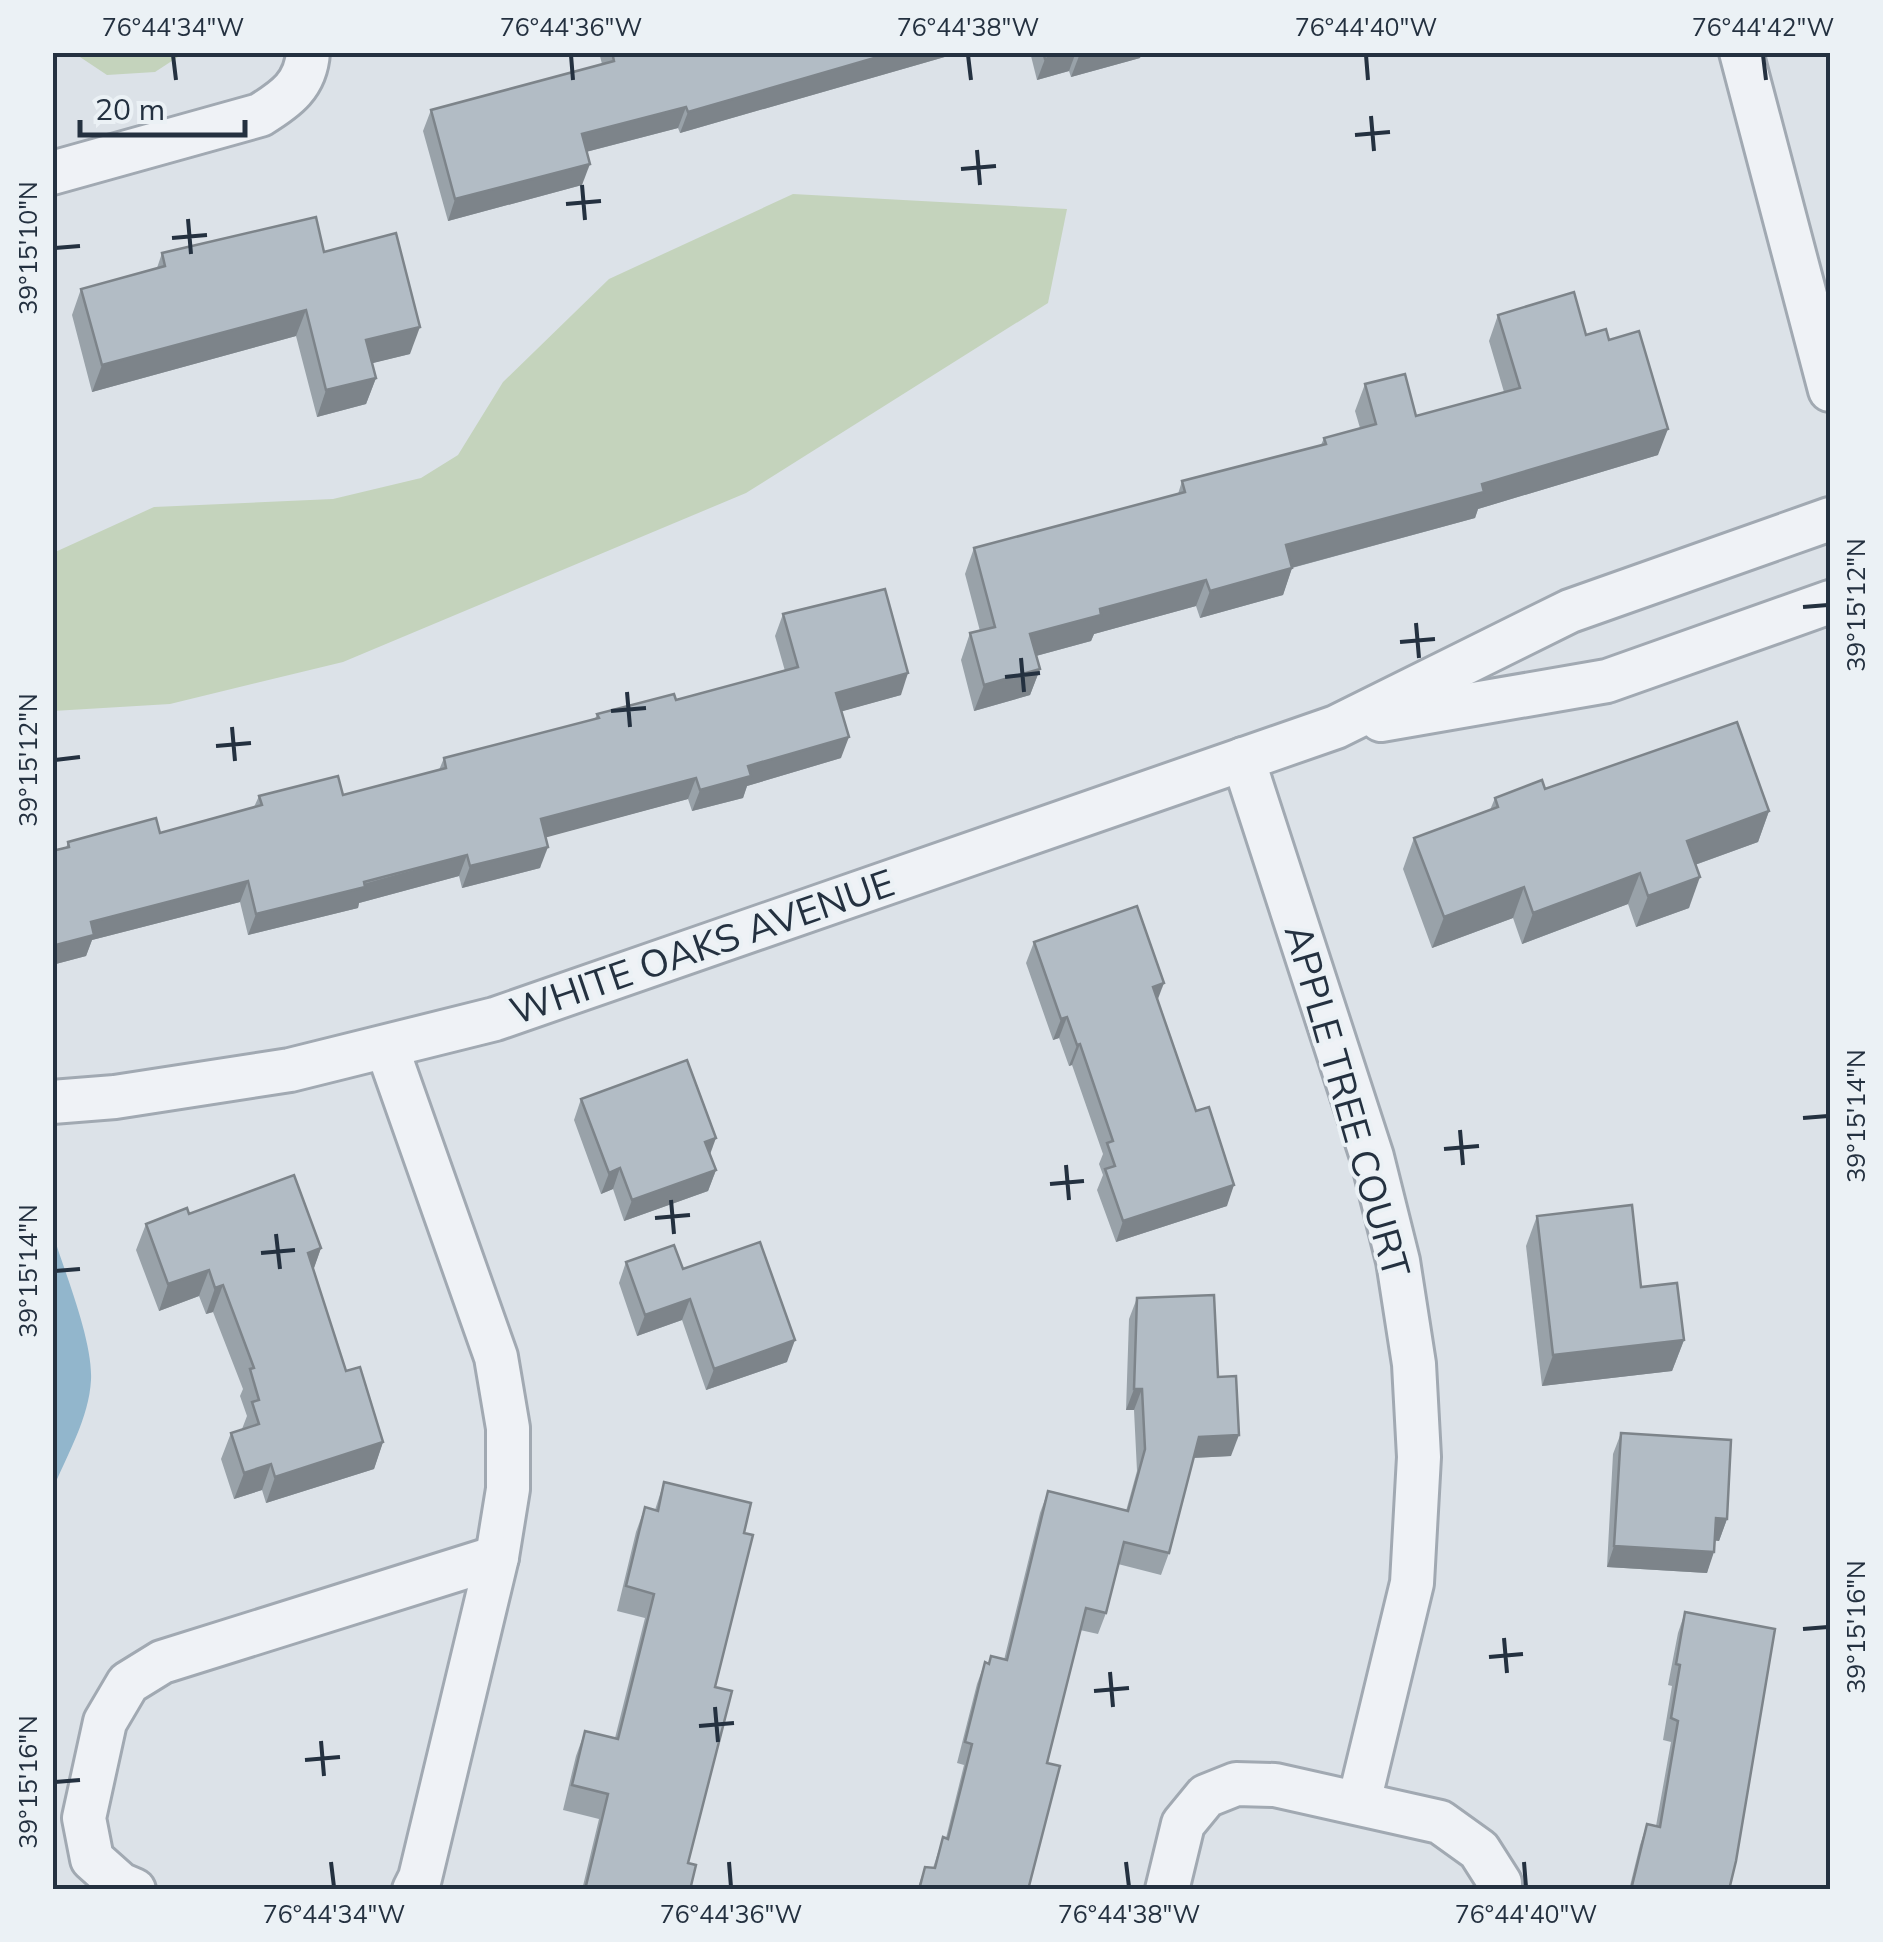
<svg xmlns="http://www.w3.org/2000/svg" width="1883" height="1942" font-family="Mulish,sans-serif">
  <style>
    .green { fill: #c4d3bc }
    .water { fill: #92b6cc }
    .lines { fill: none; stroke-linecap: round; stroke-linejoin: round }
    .minor-casing { stroke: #a1a9b2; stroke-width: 48 }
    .minor { stroke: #eff2f6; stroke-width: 42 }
    .wall { fill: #99a2a9 }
    .shaded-wall { fill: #7d848a }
    .building { fill: #b2bcc5; stroke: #7d848a; stroke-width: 2.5 }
    .ticks { fill: none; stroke: #243140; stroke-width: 4 }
    .labels { text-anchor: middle; stroke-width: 8; stroke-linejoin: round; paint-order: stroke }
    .street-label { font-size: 38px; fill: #243140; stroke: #ebf1f5 }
    .neatline { fill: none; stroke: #243140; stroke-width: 4 }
    .ticks-label { font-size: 25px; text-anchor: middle; fill: #243140 }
  </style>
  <rect width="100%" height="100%" fill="#dce2e8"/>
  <!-- green -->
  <g class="green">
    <polygon points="74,53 184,53 155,72 107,75"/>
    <polygon points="793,194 1067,209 1048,303 746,493 343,662 170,704 53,711 53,553 154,507 333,499 421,478 458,455 503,382 609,279"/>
  </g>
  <!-- water -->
  <path class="water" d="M 52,1231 C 64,1271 93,1340 91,1380 C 89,1418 67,1455 53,1489 Z"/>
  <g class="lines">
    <!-- minor casing -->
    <g class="minor-casing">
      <g id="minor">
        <polyline points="1741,52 1830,390"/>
        <path d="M 52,173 L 260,115 C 286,99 306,85 308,52"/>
        <polyline points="1381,720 1607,681 1830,602"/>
        <polyline points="1243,759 1372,1157 1398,1261 1414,1364 1419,1457 1412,1583 1359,1802"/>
        <polyline points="387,1048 496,1357 508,1428 508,1489 497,1557 420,1878 414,1890"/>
        <polyline points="52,1102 115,1097 290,1070 495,1019 1336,727 1570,611 1830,519"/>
        <polyline points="134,1890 120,1884 92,1859 84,1818 105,1722 128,1683 162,1662 497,1557"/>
        <polyline points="1167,1890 1183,1824 1206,1796 1236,1784 1275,1785 1440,1822 1479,1850 1500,1883 1500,1890"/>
      </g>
    </g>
    <!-- minor -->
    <use href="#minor" class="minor"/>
  </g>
  <!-- wall -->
  <g class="wall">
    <polygon points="599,52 962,52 680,133 678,128 586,152 582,185 448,221 423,131 431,110 602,64"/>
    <polygon points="1030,52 1142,52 1140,58 1071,77 1069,71 1037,80"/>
    <polygon points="324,252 410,354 372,363 376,378 366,404 317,417 296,336 92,392 72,315 81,289 157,268 162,253"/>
    <polygon points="1498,315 1609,340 1658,455 1478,509 1475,518 1292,568 1283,595 1200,618 1196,606 1094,634 1091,641 1036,656 1040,669 1030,695 974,711 961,660 970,633 980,631 965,574 974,548 1178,494 1182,481 1321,445 1324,438 1360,428 1355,411 1365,384 1416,416 1504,392 1489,341"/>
    <polygon points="783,614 901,695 842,711 841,758 747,786 743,798 692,811 688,799 545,837 540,868 462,888 459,876 359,903 358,908 248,935 240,902 92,940 86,956 52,965 52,851 66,848 68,842 160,833 254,807 259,796 343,795 439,770 444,758 595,719 597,714 676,700 785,671 775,636"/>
    <polygon points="1545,789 1769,811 1758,842 1695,865 1689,908 1636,927 1628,904 1522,944 1513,918 1432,948 1403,869 1414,838 1490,810 1495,798"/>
    <polygon points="1034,942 1157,1001 1227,1206 1116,1242 1097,1190 1103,1175 1099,1164 1103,1154 1072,1065 1069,1066 1059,1038 1053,1040 1026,963"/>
    <polygon points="581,1099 710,1154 716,1170 708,1191 624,1221 613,1189 601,1194 574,1120"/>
    <polygon points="189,1214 321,1248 313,1270 346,1371 383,1442 374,1469 266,1503 262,1490 234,1499 221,1459 231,1433 242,1429 247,1416 240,1396 243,1389 213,1312 206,1314 199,1296 159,1311 136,1250 146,1224"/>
    <polygon points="1537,1216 1641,1287 1684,1340 1672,1371 1542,1386 1526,1246"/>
    <polygon points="626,1262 683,1269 787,1362 706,1390 682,1320 637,1336 619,1283"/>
    <polygon points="1137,1298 1218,1377 1231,1456 1193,1458 1169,1553 1161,1575 1118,1564 1106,1613 1098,1634 1080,1630 1047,1763 1028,1890 917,1890 925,1867 933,1868 943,1837 946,1838 964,1765 957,1763 977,1684 985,1662 988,1664 991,1656 1004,1660 1040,1513 1048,1491 1126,1511 1137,1471 1134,1410 1126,1410 1129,1319"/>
    <polygon points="1621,1433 1727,1519 1719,1541 1715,1540 1707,1573 1607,1567 1613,1454"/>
    <polygon points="664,1482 744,1533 715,1687 688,1863 690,1890 582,1890 599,1819 563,1810 576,1756 585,1731 615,1738 645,1618 617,1611 636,1532 645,1507 655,1510"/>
    <polygon points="1685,1612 1729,1890 1629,1890 1640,1845 1647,1824 1656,1826 1671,1742 1663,1740 1672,1686 1668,1685 1678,1633"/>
  </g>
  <!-- shaded-wall -->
  <g class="shaded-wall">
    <polygon points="895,52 962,52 680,133 688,112"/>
    <polygon points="1068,52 1076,52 1069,71 1037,80 1045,59"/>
    <polygon points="1090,52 1142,52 1140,58 1071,77 1079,56"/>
    <polygon points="686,107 678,128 574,155 582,134"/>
    <polygon points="590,164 582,185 448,221 455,199"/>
    <polygon points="306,310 296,336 92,392 102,365"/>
    <polygon points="420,327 410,354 357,367 366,340"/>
    <polygon points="376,378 366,404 317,417 326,390"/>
    <polygon points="1668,429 1658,455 1478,509 1475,518 1276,572 1286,545 1482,484"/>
    <polygon points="1292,568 1283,595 1200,618 1210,591"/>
    <polygon points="1206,580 1196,606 1094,634 1091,641 1021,660 1030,634 1100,609"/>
    <polygon points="1040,669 1030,695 974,711 984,685"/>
    <polygon points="908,673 901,695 829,715 836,693"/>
    <polygon points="849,737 841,758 747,786 743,798 692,811 700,790 748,766"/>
    <polygon points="696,778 688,799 533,841 541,819"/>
    <polygon points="1769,811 1758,842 1675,872 1687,841"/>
    <polygon points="548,847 540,868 462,888 470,866"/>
    <polygon points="467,855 459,876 359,903 358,908 248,935 256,914"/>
    <polygon points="1640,873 1628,904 1522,944 1533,913"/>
    <polygon points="1700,877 1689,908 1636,927 1648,896"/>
    <polygon points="248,881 240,902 92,940 86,956 52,965 52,946 91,922"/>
    <polygon points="1524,887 1513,918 1432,948 1444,917"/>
    <polygon points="1164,983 1156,1004 1153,987"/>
    <polygon points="1067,1017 1059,1038 1053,1040 1061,1019"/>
    <polygon points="1080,1044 1072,1065 1069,1066 1077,1045"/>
    <polygon points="716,1138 708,1160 705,1142"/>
    <polygon points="620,1168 613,1189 601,1194 609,1173"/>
    <polygon points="716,1170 708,1191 624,1221 632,1200"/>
    <polygon points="1234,1185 1227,1206 1116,1242 1123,1221"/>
    <polygon points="321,1248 312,1274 308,1253"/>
    <polygon points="209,1270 199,1296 159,1311 168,1284"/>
    <polygon points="223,1285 213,1312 206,1314 215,1288"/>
    <polygon points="690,1299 682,1320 637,1336 645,1315"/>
    <polygon points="795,1340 787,1362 706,1390 714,1369"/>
    <polygon points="1684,1340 1672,1371 1542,1386 1553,1355"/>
    <polygon points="1134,1389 1142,1389 1134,1410 1126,1410"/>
    <polygon points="1239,1435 1231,1456 1191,1458 1199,1437"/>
    <polygon points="383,1442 374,1469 266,1503 275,1477"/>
    <polygon points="271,1464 262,1490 234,1499 244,1473"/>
    <polygon points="1716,1518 1727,1519 1719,1541 1709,1540"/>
    <polygon points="1614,1546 1714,1552 1707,1573 1607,1567"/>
  </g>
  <!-- building -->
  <g class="building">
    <polygon points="612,52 895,52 688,112 686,107 582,134 590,164 455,199 431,110 614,61"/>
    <polygon points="1043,52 1068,52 1045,59"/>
    <polygon points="316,217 324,252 396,233 420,327 366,340 376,378 326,390 306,310 102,365 81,289 165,266 162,253"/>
    <polygon points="1574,292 1586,335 1606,329 1609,340 1639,331 1668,429 1482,484 1484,492 1286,545 1292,568 1210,591 1206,580 1100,609 1101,615 1030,634 1040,669 984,685 970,633 995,627 974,548 1185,492 1182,481 1326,444 1324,438 1376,424 1365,384 1405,374 1416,416 1520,388 1498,315"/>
    <polygon points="885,589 908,673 836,693 849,737 748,766 751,776 700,790 696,778 541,819 548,847 470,866 467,855 364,882 365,887 256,914 248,881 91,922 94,935 52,946 52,851 69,847 68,842 156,818 160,833 262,805 259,796 338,776 343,795 446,768 444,758 599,718 597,714 674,694 676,700 798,667 783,614"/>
    <polygon points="1737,722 1769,811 1687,841 1700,877 1648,896 1640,873 1533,913 1524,887 1444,917 1414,838 1498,807 1495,798 1542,780 1545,789"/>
    <polygon points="1137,906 1164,983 1153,987 1196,1111 1209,1107 1234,1185 1123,1221 1105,1169 1115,1166 1107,1143 1113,1141 1080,1044 1077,1045 1067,1017 1061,1019 1034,942"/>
    <polygon points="687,1060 716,1138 705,1142 716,1170 632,1200 620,1168 609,1173 581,1099"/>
    <polygon points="294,1175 321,1248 308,1253 346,1371 360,1367 383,1442 275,1477 271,1464 244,1473 231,1433 259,1424 252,1402 259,1400 250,1369 254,1368 223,1285 215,1288 209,1270 168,1284 146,1224 187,1208 189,1214"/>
    <polygon points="1632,1205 1641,1287 1677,1283 1684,1340 1553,1355 1537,1216"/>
    <polygon points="760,1242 795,1340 714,1369 690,1299 645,1315 626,1262 674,1245 683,1269"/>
    <polygon points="1214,1295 1218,1377 1236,1376 1239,1435 1199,1437 1169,1553 1124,1542 1106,1613 1086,1608 1047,1763 1060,1766 1028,1890 919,1890 925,1867 935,1868 943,1837 948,1839 972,1744 965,1742 985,1662 989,1664 991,1656 1007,1660 1048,1491 1128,1511 1145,1449 1142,1389 1134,1389 1137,1298"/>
    <polygon points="1621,1433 1731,1440 1727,1519 1716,1518 1714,1552 1614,1546"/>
    <polygon points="664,1482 751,1503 744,1533 753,1535 715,1687 732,1691 688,1863 696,1865 690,1890 585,1890 608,1794 572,1785 585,1731 618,1739 654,1594 626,1586 645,1507 658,1511"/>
    <polygon points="1685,1612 1775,1629 1736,1861 1729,1890 1631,1890 1647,1824 1660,1827 1678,1721 1671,1718 1680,1665 1676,1664"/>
  </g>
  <!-- ticks -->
  <path class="ticks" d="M 173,55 L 176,80M 571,55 L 573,80M 968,55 L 971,80M 1366,55 L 1368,80M 1763,55 L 1766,80M 1371,116 L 1374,151M 1355,135 L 1390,132M 977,150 L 980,185M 961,169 L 996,166M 582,185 L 585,220M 566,204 L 601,201M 188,219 L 191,254M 172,238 L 207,235M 55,248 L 80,246M 1803,607 L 1828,605M 1416,623 L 1419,658M 1400,642 L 1435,639M 1021,658 L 1024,692M 1005,677 L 1040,673M 627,692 L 630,727M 611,711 L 646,708M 232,727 L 235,761M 216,746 L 251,743M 55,760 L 80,757M 1803,1118 L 1828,1116M 1460,1130 L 1463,1165M 1444,1149 L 1479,1146M 1066,1165 L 1069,1200M 1050,1184 L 1084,1181M 671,1200 L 674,1234M 655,1218 L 690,1215M 276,1234 L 280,1269M 261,1253 L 295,1250M 55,1271 L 80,1269M 1803,1629 L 1828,1627M 1504,1638 L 1507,1673M 1489,1657 L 1523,1654M 1110,1672 L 1113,1707M 1094,1691 L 1129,1688M 715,1707 L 718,1742M 699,1726 L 734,1723M 321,1741 L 324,1776M 305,1760 L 340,1757M 55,1782 L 80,1780M 331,1862 L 334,1887M 729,1862 L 731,1887M 1126,1862 L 1129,1887M 1524,1862 L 1526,1887"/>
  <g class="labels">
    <!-- street labels -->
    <g class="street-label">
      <text transform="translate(702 947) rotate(-19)" y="13">WHITE OAKS AVENUE</text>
      <text transform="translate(1347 1101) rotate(74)" y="13">APPLE TREE COURT</text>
    </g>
  </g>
  <!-- border -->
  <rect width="1883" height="1942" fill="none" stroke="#ebf1f5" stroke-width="110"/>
  <!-- scale -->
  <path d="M80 120v15h165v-15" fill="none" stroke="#243140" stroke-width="5"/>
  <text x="95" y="120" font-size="30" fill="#243140" stroke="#ebf1f5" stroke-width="8" paint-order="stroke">20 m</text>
  <rect x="55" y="55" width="1773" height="1832" class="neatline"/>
  <g class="ticks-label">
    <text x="173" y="36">76°44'34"W</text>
    <text x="571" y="36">76°44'36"W</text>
    <text x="968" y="36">76°44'38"W</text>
    <text x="1366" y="36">76°44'40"W</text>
    <text x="1763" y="36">76°44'42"W</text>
    <text transform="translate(28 248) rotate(-90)" y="9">39°15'10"N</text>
    <text transform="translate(1856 605) rotate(-90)" y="9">39°15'12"N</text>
    <text transform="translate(28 760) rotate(-90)" y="9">39°15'12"N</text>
    <text transform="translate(1856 1116) rotate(-90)" y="9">39°15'14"N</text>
    <text transform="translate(28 1271) rotate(-90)" y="9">39°15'14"N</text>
    <text transform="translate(1856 1627) rotate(-90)" y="9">39°15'16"N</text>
    <text transform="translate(28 1782) rotate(-90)" y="9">39°15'16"N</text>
    <text x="334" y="1923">76°44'34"W</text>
    <text x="731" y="1923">76°44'36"W</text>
    <text x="1129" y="1923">76°44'38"W</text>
    <text x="1526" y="1923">76°44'40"W</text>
  </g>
</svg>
